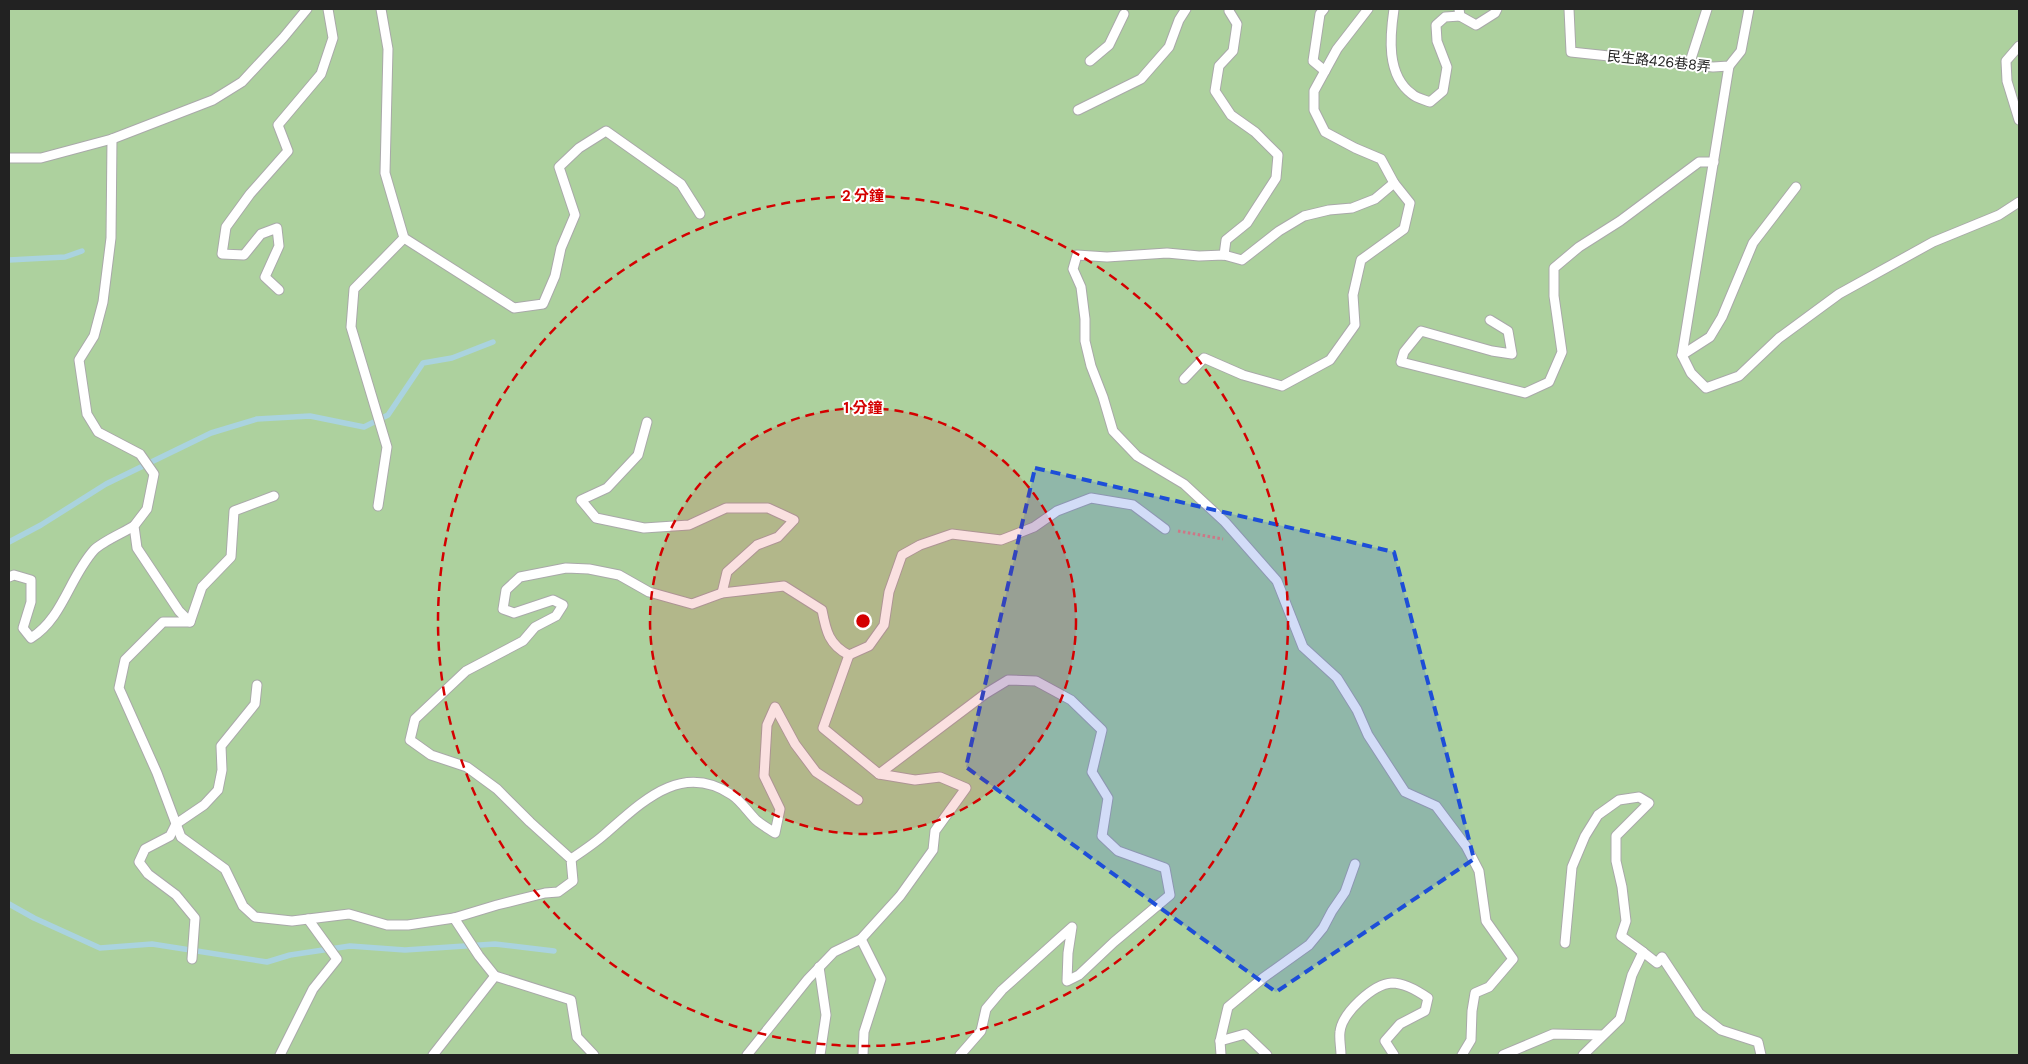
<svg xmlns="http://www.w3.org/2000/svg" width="2028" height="1064" font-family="'DM Sans','Noto Sans TC',sans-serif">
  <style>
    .forest { fill: #add19e }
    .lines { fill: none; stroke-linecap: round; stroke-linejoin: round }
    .stream { stroke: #aad3df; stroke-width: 5.5 }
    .lane-casing { stroke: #a9a9a9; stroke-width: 11 }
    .path { stroke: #fa8072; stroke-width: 3; stroke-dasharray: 2.5 2.5; stroke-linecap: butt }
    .lane { stroke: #fff; stroke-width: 9 }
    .marked { fill: #1d4ed8; fill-opacity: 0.2; stroke: #1d4ed8; stroke-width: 4; stroke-dasharray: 10 6; stroke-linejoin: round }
    .ring { fill: none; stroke: #d40000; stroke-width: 2.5; stroke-dasharray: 9 6 }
    .labels { text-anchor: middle; stroke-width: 4; stroke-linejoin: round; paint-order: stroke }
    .street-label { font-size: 14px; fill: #222; stroke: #fff }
    .centre { fill: #d40000; stroke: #fff; stroke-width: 2.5 }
    .ring-label { font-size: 15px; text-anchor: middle; font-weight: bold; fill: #d40000; stroke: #fff; stroke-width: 4; stroke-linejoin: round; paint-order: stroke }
  </style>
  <rect width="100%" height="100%" fill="#f2efe9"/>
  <!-- forest -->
  <rect class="forest" x="9" y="9" width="2010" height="1046"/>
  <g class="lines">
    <!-- stream -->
    <g class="stream">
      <polyline points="9,260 65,257 82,251"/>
      <polyline points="9,542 41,525 106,484 211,433 257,419 310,416 364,427 388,415 423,363 452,358 493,342"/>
      <polyline points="9,904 34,918 100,948 152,944 267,962 290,955 350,946 405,950 495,944 554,951"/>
    </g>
    <!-- lane casing -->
    <g class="lane-casing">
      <g id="lane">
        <polyline points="381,9 388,49 385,173 404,238 514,308 543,304 555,276 561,248 575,215 559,167 579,148 606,131 681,184 700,214"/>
        <polyline points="1324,9 1320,14 1313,61 1325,71"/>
        <polyline points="1368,9 1337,49 1314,91 1314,110 1325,132 1355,148 1381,159 1394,183 1375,199 1352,208 1329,210 1304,216 1279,231 1242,260 1224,255 1199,256 1167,253 1107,257 1077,255 1073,269 1081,287 1085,319 1085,341 1091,366 1103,397 1113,431 1137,456 1184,484 1225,522 1277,581 1303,647 1337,678 1357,710 1368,735 1405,792 1436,806 1466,846 1479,871 1486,921 1513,959 1489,987 1475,993 1472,1011 1471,1040 1462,1055"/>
        <path d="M 1394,9 C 1390,36 1386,75 1412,94 C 1416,98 1425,100 1430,102 L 1443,91 L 1447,67 L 1437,41 L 1436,25 L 1445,17 L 1460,16"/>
        <polyline points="1459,9 1460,16 1476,25 1495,13 1497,9"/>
        <polyline points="1569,9 1571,52 1713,67 1729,66 1741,51 1749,9"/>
        <polyline points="2019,46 2006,61 2007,81 2019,120"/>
        <polyline points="1090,61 1109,45 1124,14"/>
        <polyline points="1689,65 1707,9"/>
        <polyline points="1729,66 1682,355 1691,373 1706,388 1739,376 1779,338 1839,294 1933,242 1999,215 2019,202"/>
        <polyline points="1078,110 1141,79 1169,47 1179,20 1186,9"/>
        <path d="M 112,139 L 111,238 L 103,302 L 94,336 L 79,360 L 87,414 L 98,432 L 140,454 L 154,474 L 147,509 L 134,526 L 137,548 L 179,611 L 190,622 L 163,622 L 125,660 L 119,688 L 157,773 L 181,837 L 225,869 L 243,906 L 255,917 L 292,921 L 349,914 L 387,925 L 408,925 L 454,918 L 497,905 L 545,893 L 558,892 L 573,881 L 571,859 L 530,822 L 497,789 L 467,767 L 431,755 L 410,740 L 415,719 L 466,671 L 523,641 L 535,627 L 556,616 L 563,605 L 553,600 L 514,613 L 503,609 L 506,590 L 520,577 L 566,568 L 589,569 L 619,575 L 649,592 L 692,604 L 722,593 L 784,586 L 822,610 C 826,631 829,645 849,655 L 869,646 L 884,625 L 889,592 L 902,555 L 920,545 L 952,534 L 1001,540 L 1034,527 L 1057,511 L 1091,498 L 1133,505 L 1165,529"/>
        <polyline points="9,158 41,158 112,139 213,100 242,82 283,38 307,9"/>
        <polyline points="1224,255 1226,240 1247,223 1276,178 1278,155 1255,132 1231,115 1215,91 1219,66 1233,51 1237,24 1229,11"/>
        <polyline points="279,290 265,277 279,246 277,228 261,234 244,255 222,254 226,227 250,194 288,151 278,125 321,74 333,38 328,9"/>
        <polyline points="1490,320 1508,331 1512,354 1492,351 1421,331 1404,352 1401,362 1525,393 1549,382 1562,352 1554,296 1554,268 1579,247 1620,221 1699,162 1714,162"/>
        <polyline points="1682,355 1710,337 1722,317 1753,243 1796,187"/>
        <polyline points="1184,379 1204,358 1243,375 1282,386 1330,360 1355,325 1353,295 1361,260 1404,229 1410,203 1394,183"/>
        <polyline points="647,422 638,455 607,488 581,500 596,518 644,528 689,525 726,508 768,508 794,520 778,537 757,545 727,572 722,593"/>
        <polyline points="378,506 387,447 351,327 354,289 404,238"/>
        <path d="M 9,577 L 14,575 L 31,580 L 31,602 L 23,628 L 31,638 C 63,618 69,578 94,550 C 103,541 123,533 134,526"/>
        <polyline points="190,622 202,587 231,557 234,511 274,496"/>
        <polyline points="879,774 985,694 1008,680 1036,681 1071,700 1102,730 1092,772 1108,798 1102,836 1118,851 1165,868 1170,895 1114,942 1079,975 1067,981 1068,953 1072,927 1002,990 986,1009 981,1031 960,1055"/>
        <path d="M 571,859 C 583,851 595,843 605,834 C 642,802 681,761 732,795 C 741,801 748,812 756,820 C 762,825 769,829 775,833 L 780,809 L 764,776 L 767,725 L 775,707 L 795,744 L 816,772 L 858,800"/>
        <polyline points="454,918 479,956 495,976 571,1000 577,1037 594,1055"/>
        <polyline points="861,939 881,979 864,1032 863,1055"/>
        <polyline points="1565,943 1572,867 1585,836 1598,815 1619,800 1639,797 1649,803 1616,836 1616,861 1622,887 1626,921 1621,936 1643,952"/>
        <polyline points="192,959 195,918 176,895 148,874 139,862 145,849 170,836 176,824 204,805 218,790 222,770 221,746 255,704 257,685"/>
        <polyline points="819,967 826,1015 820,1055"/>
        <polyline points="1220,1041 1245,1034 1267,1055"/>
        <polyline points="280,1055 313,989 337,959 308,919"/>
        <polyline points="433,1055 495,976"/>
        <polyline points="747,1055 808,979 834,952 861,939 900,896 933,850 935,831 966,788 940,777 915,780 879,774 823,728 849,655"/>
        <polyline points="1221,1055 1220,1041 1228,1007 1263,978 1309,945 1323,928 1332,911 1345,892 1355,864"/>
        <path d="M 1341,1055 C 1341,1048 1339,1039 1340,1032 C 1342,1013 1373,984 1392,983 C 1405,983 1418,991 1428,998 L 1425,1011 L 1400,1024 L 1385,1041 L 1394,1055"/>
        <polyline points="1503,1055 1553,1034 1601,1035"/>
        <polyline points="1583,1055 1620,1019 1632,975 1643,952 1657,963 1662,957 1699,1013 1721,1030 1758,1042 1761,1055"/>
      </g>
    </g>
    <!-- path -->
    <polyline class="path" points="1178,531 1223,539"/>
    <!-- lane -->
    <use href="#lane" class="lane"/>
  </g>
  <!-- marked area -->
  <path class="marked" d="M 1035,468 L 1394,552 L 1474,859 L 1276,992 L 966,767 Z"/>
  <!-- distance rings -->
  <circle cx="863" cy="621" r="213" fill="#d40000" fill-opacity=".12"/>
  <g class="ring">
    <circle cx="863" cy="621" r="213"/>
    <circle cx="863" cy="621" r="425"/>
  </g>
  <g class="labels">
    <!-- street labels -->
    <g class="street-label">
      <text transform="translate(1659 61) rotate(6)" y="5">民生路426巷8弄</text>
    </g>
  </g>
  <circle cx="863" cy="621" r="8" class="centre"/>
  <g class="ring-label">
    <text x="863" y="201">2 分鐘</text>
    <text x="863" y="413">1 分鐘</text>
  </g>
  <!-- border -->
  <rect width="2028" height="1064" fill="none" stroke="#222222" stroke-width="20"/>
</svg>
